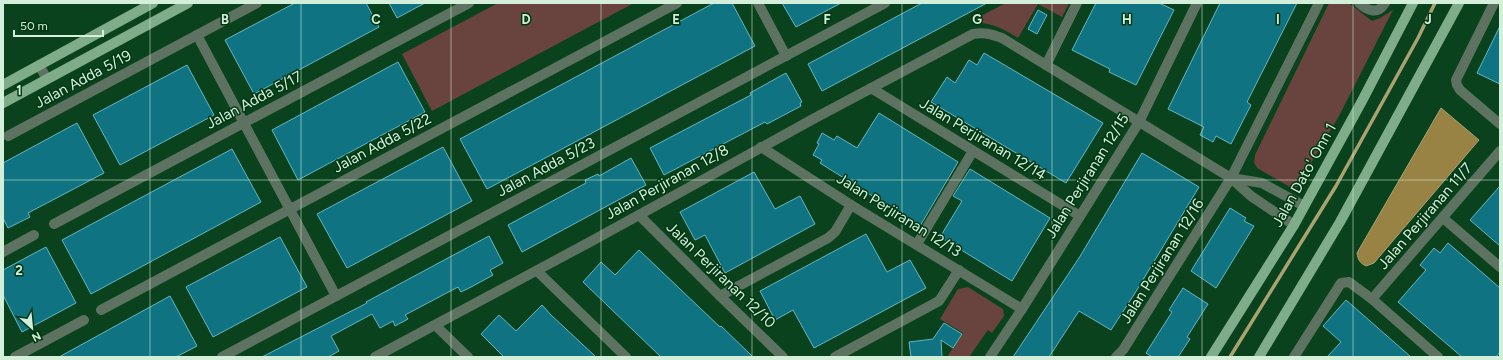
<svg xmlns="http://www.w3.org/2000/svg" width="1503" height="360" font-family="Figtree,sans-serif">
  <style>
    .green { fill: #69433d }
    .water { fill: #988244; stroke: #aaa371 }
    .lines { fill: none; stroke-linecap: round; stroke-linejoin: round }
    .stream { stroke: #aaa371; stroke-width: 3.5 }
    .building { fill: #0f7381; stroke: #63b6c4 }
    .minor { stroke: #5d7260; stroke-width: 10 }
    .major { stroke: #80ad89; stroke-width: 10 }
    .grid { fill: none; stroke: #d4efd9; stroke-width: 1; stroke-opacity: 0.55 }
    .labels { text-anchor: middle; stroke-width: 3; stroke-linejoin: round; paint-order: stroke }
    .street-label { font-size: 15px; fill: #d4efd9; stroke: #003713 }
    .grid-label { font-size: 13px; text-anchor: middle; font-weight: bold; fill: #d4efd9; stroke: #003713; stroke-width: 3; stroke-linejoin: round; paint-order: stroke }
  </style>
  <rect width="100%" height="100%" fill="#0a421d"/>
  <!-- green -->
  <g class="green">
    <polygon points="498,3 634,3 432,111 402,54"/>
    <path d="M 1006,3 L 1069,3 L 1062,17 L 1038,4 L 1018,38 C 1001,27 992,24 971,21 Z"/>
    <polygon points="1329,3 1349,3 1372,21 1380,18 1393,10 1339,116 1295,190 1257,168 1254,162 1255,155"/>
    <polygon points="968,287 1003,309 1004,316 992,333 988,330 969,357 947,357 963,333 940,319 958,289"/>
  </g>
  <!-- water -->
  <path class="water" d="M 1441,108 L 1479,140 L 1374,263 L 1366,266 C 1360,263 1358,260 1357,253 Z"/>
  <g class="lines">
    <!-- stream -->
    <polyline class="stream" points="1230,357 1336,186 1418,38 1435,3"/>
  </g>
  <!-- building -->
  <g class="building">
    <polygon points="295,3 366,3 379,27 254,94 225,40"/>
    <polygon points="389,3 425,3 397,18"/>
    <polygon points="714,3 732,3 755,46 487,189 460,139"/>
    <polygon points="782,3 841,3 796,27"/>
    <polygon points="922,3 987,3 822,91 808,64"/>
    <polygon points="1096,3 1159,3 1174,10 1136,85 1109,72 1110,69 1072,50"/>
    <polygon points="1220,3 1297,3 1247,102 1251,105 1231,144 1216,136 1213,142 1200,135 1204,127 1168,109"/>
    <polygon points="1038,10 1047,15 1037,34 1028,29"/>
    <polygon points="1500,26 1500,84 1477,73"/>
    <polygon points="984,53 1103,123 1066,183 931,102 947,77 955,83 969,60 977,65"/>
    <polygon points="398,62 425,112 298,180 272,130"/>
    <polygon points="187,65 214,115 120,165 93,115"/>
    <polygon points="786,73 802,102 800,103 801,106 767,124 765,122 664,175 650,148 751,95 750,93"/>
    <polygon points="879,113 958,162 920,226 820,163 822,160 813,155 819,144 817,143 822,133 834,140 837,136 857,148"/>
    <polygon points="77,123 104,173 28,213 30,217 8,228 3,218 3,163"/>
    <polygon points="443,147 472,201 347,268 317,214"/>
    <polygon points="232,149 261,202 91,294 62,240"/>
    <polygon points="1142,153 1199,187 1135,293 1111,330 1079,311 1049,357 1013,357 1079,258"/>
    <polygon points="631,158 646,185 522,252 508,225 586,183 585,180 598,174 599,176"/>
    <polygon points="970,169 1050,218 1012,281 940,237 962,201 953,196"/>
    <polygon points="754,172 775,209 800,196 815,224 725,273 705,235 695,240 680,212"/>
    <polygon points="1500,186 1500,246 1470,220"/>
    <polygon points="1230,208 1246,218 1244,221 1254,226 1216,288 1191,271"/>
    <polygon points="866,234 887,272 910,260 926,288 814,348 793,310 775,320 760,291"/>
    <polygon points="489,236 503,263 490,270 493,275 473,286 461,292 458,287 405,315 408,319 395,326 393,321 380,328 372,314 331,336 339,351 328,357 262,357 367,303 366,302"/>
    <polygon points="280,237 307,287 213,337 186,287"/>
    <polygon points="1448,243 1500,288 1500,352 1496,357 1462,357 1398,302 1426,270 1420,265 1434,248 1440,253"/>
    <polygon points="46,247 76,303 22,332 3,295 3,270"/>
    <polygon points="639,250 720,327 721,326 753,357 661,357 583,282 601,262 615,275"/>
    <polygon points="1183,288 1208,304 1187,337 1190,339 1178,357 1152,357 1146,353 1172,312 1169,310"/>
    <polygon points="170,296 197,346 176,357 59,357"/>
    <polygon points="1346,300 1395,343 1411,357 1327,357 1341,342 1323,326"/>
    <polygon points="542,305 551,315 596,357 504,357 481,334 499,315 516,331"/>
    <polygon points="944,323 962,334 953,348 941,340 942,357 911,357 909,342 933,339"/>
  </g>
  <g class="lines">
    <!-- minor -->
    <g class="minor">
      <polyline points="758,3 786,56"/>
      <path d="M 1359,3 C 1368,11 1378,15 1385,3"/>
      <polyline points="1494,3 1456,80 1457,85 1460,90 1500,124"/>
      <polyline points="197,35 336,296"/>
      <polyline points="39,65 47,79"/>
      <polyline points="1046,65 1077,3"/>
      <polyline points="871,88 1080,216"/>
      <polyline points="8,136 257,3"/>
      <polyline points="761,147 851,205 1022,309"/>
      <polyline points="1231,178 1262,183 1304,206"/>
      <polyline points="639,215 720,296 783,357"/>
      <polyline points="1443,218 1500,267"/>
      <polyline points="54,224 469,3"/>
      <polyline points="917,244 973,151"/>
      <polyline points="3,252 34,235"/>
      <polyline points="537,271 626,357"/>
      <polyline points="720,296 828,238 835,232 851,205"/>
      <polyline points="1372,299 1500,151"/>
      <polyline points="101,310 677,3"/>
      <polyline points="435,325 468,357"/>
      <polyline points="15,357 84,320"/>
      <polyline points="222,357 885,3"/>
      <path d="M 375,357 L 588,243 L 815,118 L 973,34 C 984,32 991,34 1002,38 L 1231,178 L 1251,196 L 1294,225"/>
      <polyline points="835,357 939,301 959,270"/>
      <polyline points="990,357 1022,309 1139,122 1197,3"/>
      <polyline points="1116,357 1123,350 1231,178 1319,3"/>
      <polyline points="1294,357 1341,283 1349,282 1372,299 1438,357"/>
    </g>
    <!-- major -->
    <g class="major">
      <polyline points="3,85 153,3"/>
      <polyline points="3,103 188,3"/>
      <polyline points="1211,357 1294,225 1362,101 1413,3"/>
      <polyline points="1259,357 1340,222 1459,3"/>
    </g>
  </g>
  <!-- grid -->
  <path class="grid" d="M 150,3 L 150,357M 301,3 L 301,357M 451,3 L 451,357M 601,3 L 601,357M 752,3 L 752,357M 902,3 L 902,357M 1052,3 L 1052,357M 1202,3 L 1202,357M 1353,3 L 1353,357M 3,180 L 1500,180"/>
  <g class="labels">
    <!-- street labels -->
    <g class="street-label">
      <text transform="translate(83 79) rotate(-28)" y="5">Jalan Adda 5/19</text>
      <text transform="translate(254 100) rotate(-28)" y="5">Jalan Adda 5/17</text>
      <text transform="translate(983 139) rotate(31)" y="5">Jalan Perjiranan 12/14</text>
      <text transform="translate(382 143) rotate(-28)" y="5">Jalan Adda 5/22</text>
      <text transform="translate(546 167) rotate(-28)" y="5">Jalan Adda 5/23</text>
      <text transform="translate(1304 175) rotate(-61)" y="5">Jalan Dato' Onn 1</text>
      <text transform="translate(1087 176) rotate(-58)" y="5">Jalan Perjiranan 12/15</text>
      <text transform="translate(667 182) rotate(-29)" y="5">Jalan Perjiranan 12/8</text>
      <text transform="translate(899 215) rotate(32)" y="5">Jalan Perjiranan 12/13</text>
      <text transform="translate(1425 216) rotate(-49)" y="5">Jalan Perjiranan 11/7</text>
      <text transform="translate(1162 261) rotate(-58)" y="5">Jalan Perjiranan 12/16</text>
      <text transform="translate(721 275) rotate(44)" y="5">Jalan Perjiranan 12/10</text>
    </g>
  </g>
  <g class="grid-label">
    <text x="225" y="24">B</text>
    <text x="376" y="24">C</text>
    <text x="526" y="24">D</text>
    <text x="676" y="24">E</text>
    <text x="827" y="24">F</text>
    <text x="977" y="24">G</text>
    <text x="1127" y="24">H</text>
    <text x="1278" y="24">I</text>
    <text x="1428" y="24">J</text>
    <text x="19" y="95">1</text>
    <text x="19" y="275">2</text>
  </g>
  <!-- border -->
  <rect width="1503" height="360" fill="none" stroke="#d4efd9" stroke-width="8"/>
  <!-- north arrow -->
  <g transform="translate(32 328) rotate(153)" stroke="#003713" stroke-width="3" paint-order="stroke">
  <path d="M0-3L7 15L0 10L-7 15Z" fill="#d4efd9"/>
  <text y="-6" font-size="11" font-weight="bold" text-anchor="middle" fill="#d4efd9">N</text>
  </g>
  <!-- scale -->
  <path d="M14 30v6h89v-6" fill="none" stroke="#d4efd9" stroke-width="2"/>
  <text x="20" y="30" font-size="12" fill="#d4efd9" stroke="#003713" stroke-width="3" paint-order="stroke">50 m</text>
</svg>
